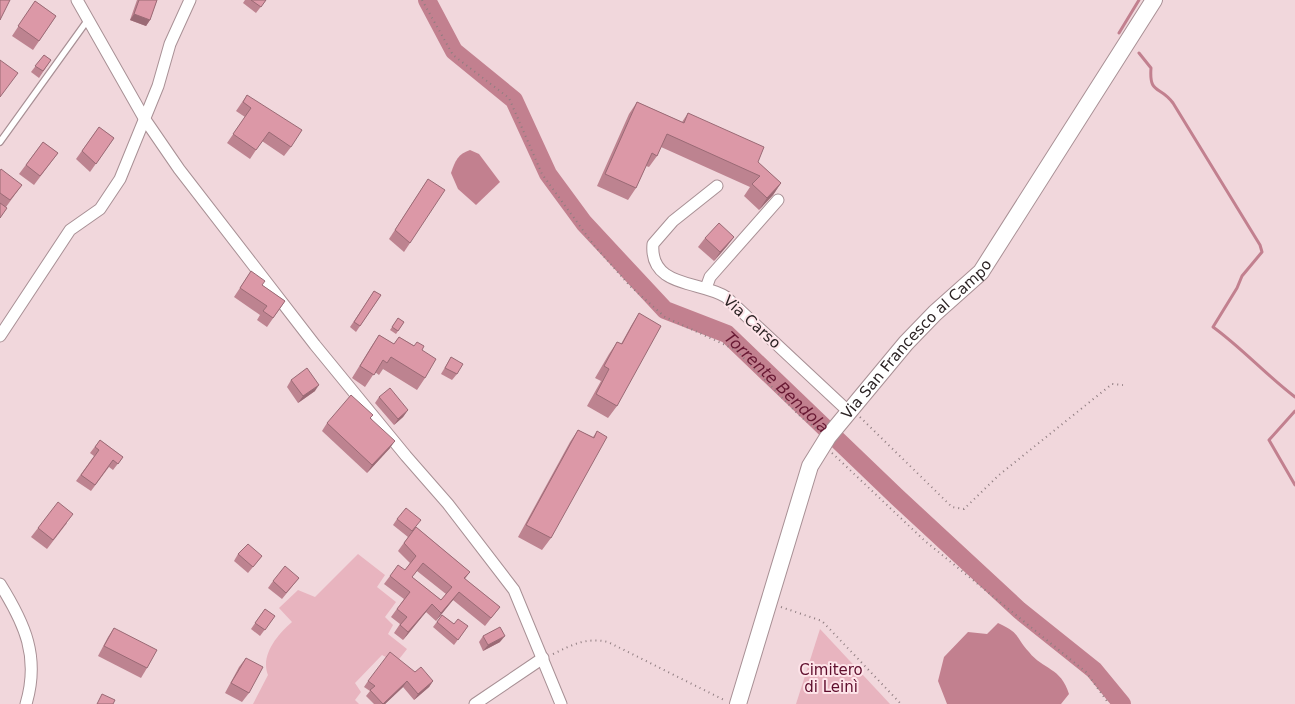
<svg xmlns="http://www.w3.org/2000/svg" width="1295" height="704" font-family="'DejaVu Sans',sans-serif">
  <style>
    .green { fill: #e8b4bf }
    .water { fill: #c2808f }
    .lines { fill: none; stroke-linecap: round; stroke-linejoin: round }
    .stream { stroke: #c2808f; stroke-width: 3 }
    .river { stroke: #c2808f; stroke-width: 18 }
    .lane-casing { stroke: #a89095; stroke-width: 8 }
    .street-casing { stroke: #a89095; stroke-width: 13 }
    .secondary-casing { stroke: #a89095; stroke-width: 18 }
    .path { stroke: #8f7d80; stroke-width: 2; stroke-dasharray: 1 4; stroke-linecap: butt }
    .lane { stroke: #fff; stroke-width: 5.5 }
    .street { stroke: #fff; stroke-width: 11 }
    .secondary { stroke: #fff; stroke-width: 16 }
    .wall { fill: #bd8390; fill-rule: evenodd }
    .shaded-wall { fill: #9a6a75 }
    .building { fill: #dc98a7; stroke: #9a6a75; fill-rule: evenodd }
    .labels { text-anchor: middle; stroke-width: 4; stroke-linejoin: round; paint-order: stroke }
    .street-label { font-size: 15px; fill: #2b2223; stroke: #fee4e9 }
    .park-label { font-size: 15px; fill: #5e0d2c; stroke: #fee4e9 }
    .water-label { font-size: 16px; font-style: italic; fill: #681833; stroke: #fee4e9 }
  </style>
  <rect width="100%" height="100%" fill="#f1d7dc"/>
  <!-- green -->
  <g class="green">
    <path d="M 358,554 L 385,575 L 377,587 L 396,602 L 385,617 L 393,625 L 388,634 L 407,649 L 396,663 L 382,655 L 355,683 L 361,692 L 355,700 L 359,704 L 253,704 L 268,675 C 260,655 278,634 292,622 L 279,608 L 298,590 L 315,597 Z"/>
    <polygon points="820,629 890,704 796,704"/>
  </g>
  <!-- water -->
  <g class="water">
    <path d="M 470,150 L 479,154 L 500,182 L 476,205 L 458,189 L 451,173 C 455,161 458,154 470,150 Z"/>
    <path d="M 998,623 C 1021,634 1014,635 1029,652 C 1043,670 1061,667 1069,694 L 1061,704 L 947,704 L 938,681 L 944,657 L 968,632 L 987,634 Z"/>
  </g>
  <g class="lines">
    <!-- stream -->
    <g class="stream">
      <polyline points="1119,33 1139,0"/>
      <path d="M 1139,53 L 1151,68 C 1149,95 1160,85 1173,103 L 1260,245 L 1262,252 L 1242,276 L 1237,288 L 1213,327 C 1242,348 1266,375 1295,397"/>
      <polyline points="1295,411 1269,440 1295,485"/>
    </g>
    <!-- river -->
    <path class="river" id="s1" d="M 427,0 L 454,51 L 514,100 L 548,174 L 584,223 L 665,310 L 727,334 L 897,497 L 1019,610 L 1094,670 L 1122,704"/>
    <!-- lane casing -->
    <g class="lane-casing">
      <polyline id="lane" points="0,142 87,21"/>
    </g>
    <!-- street casing -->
    <g class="street-casing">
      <g id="street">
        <polyline points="77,0 144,118 179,169 315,345 406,456 448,504 514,590 561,704"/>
        <path d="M 717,186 L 673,221 L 653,244 C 649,288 702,281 726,297 L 849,412"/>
        <polyline points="706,288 710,277 778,200"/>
        <polyline points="0,336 70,230 100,209 120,179 158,86 170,44 190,0"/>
        <path d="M 0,584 C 25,624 40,657 26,704"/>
        <polyline points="475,704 543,658"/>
      </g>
    </g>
    <!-- secondary casing -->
    <g class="secondary-casing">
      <g id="secondary">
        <path id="s2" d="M 738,704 L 810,466 L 828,437 L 906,343 L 935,313 L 981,272 L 1154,0"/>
      </g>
    </g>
    <!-- path -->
    <g class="path">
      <polyline points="422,0 453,55 509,98 542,174 593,244 630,286 665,317 736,350 800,416 818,430"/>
      <polyline points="860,417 952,507 964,509 999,475 1112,384 1123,385"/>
      <polyline points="832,453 925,541 1086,672 1109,704"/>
      <polyline points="781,607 822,621 901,704"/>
      <path d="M 553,654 C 572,645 586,637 608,642 L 726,701"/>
    </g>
    <!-- lane -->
    <use href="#lane" class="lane"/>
    <!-- street -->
    <use href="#street" class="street"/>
    <!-- secondary -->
    <use href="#secondary" class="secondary"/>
  </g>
  <!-- wall -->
  <g class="wall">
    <polygon points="137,0 157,0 150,20 146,26 130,20"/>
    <polygon points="245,0 266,0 256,13 243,3"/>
    <polygon points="35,1 56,16 33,50 12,36"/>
    <polygon points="44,55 51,60 39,78 31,72"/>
    <polygon points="247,95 291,147 284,156 262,141 250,159 227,143 245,117 236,111"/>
    <polygon points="637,102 682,122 688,113 758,162 781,183 773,195 759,210 744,196 750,187 661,147 657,156 649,167 646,166 636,188 628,200 597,186 629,114"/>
    <polygon points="99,127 114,138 90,172 76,159"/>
    <polygon points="43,142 58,153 34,185 19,174"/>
    <polygon points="0,171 22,185 6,207 0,218"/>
    <polygon points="428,179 410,243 404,252 389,239"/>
    <polygon points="734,237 727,246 714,261 698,247 705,238"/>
    <polygon points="251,271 262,285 285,301 267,327 257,320 260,315 234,297"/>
    <polygon points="374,291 381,295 356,332 350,327"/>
    <polygon points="639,313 617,406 608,418 587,406 601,381 595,378 609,354 617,342 621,344 631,326"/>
    <polygon points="398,318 404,322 396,334 390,330"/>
    <polygon points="379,335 394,344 399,337 422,350 425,378 417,390 383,369 379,375 375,372 365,387 352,378 371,347"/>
    <polygon points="451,357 457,374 452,380 441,374"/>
    <polygon points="291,380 315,391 298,403 287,387"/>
    <polygon points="379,397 408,410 403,417 394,425 375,403"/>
    <polygon points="371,418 390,448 367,473 322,431 327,423"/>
    <polygon points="578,430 593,437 597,431 551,538 542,550 518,537 570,442"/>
    <polygon points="100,440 123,457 113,470 109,467 91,491 76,481 94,456 90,453"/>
    <path d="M 397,519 L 416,527 L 470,572 L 465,579 L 500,607 L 485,626 L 453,600 L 436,621 L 426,612 L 403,640 L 394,633 L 400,624 L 391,617 L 404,599 L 384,584 L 390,576 L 405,570 L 410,563 L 398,551 L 408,537 L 393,525 ZM 417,571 L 446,594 L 441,600 L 412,577 Z"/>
    <polygon points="67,523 47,549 31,537 38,528"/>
    <polygon points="238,554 262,556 248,573 234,561"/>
    <polygon points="299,578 282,599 268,588 273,581"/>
    <polygon points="265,609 275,616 260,636 251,629"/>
    <polygon points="442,615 454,624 468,626 454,645 433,627"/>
    <polygon points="114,628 147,668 141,678 98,656 108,637"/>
    <polygon points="483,636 500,642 483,651 479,642"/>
    <polygon points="246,658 249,693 242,702 225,693 239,667"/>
    <polygon points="415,672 433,681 429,687 414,700 403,687 385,704 374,704 366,696 370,691 364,687 368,681"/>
  </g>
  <!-- shaded-wall -->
  <g class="shaded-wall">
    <polygon points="134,14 150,20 146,26 130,20"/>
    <polygon points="781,183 773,195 759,210 767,198"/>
    <polygon points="734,237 727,246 714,261 720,252"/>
    <polygon points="319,385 315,391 298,403 303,396"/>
    <polygon points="408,410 403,417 394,425 398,419"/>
    <polygon points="395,441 390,448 367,473 372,465"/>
    <polygon points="459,592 453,600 436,621 441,613"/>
    <polygon points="432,604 426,612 403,640 408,632"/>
    <polygon points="505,636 500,642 483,651 488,645"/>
    <polygon points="407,681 403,687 385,704 383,704"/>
    <polygon points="433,681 429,687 414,700 418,694"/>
  </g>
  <!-- building -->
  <g class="building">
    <polygon points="0,0 10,0 0,20"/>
    <polygon points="139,0 157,0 150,20 134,14"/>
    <polygon points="251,0 266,0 261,7"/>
    <polygon points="35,1 56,16 39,41 18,26"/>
    <polygon points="44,55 51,60 43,71 35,66"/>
    <polygon points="0,60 18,73 0,97"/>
    <polygon points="247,95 302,130 291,147 269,132 256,150 233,134 251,108 243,102"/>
    <polygon points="637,102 684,123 688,113 764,147 758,162 781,183 767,198 752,184 760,176 667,134 657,156 652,153 636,188 605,174"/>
    <polygon points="99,127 114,138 96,164 82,151"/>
    <polygon points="43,142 58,153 40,176 26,165"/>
    <polygon points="1,169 22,185 10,200 0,193 0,171"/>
    <polygon points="428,179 445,190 410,243 395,230"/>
    <polygon points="0,203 7,208 0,218"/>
    <polygon points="719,223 734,237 720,252 705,238"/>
    <polygon points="251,271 265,281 262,285 285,301 273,318 263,311 267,306 240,288"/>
    <polygon points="374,291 381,295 360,326 354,322"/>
    <polygon points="639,313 661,326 617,406 596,394 609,369 604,366 617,342 622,344"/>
    <polygon points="398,318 404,322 398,331 392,327"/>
    <polygon points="379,335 394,344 399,337 414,346 417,342 424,346 422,350 436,359 425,378 391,357 387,363 383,360 374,375 360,366"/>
    <polygon points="451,357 463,364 457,374 445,368"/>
    <polygon points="307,368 319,385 303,396 291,380"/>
    <polygon points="390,388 408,410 398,419 379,397"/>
    <polygon points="351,395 373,415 370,418 395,441 372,465 327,423"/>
    <polygon points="578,430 594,438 597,431 607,437 551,538 526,525"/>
    <polygon points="100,440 123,457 118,464 113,460 95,485 81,475 99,450 95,447"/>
    <polygon points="58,502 73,514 53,540 38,528"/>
    <polygon points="406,508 421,520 412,531 397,519"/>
    <path d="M 416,527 L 470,572 L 464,578 L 500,607 L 491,618 L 459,592 L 441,613 L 432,604 L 408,632 L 400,625 L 407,617 L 397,609 L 410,592 L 390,576 L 398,565 L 405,570 L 416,556 L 404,543 ZM 423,563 L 452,587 L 441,600 L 412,577 Z"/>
    <polygon points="248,544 262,556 253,567 238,554"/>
    <polygon points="285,566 299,578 286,593 273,581"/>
    <polygon points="265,609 275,616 265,630 255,623"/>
    <polygon points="442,615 454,624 458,619 468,626 458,640 437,622"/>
    <polygon points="500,627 505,636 488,645 483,636"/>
    <polygon points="114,628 157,650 147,668 104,646"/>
    <polygon points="390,652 415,672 421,667 433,681 418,694 407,681 383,704 370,690 375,686 368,681"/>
    <polygon points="246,658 263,667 249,693 231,683"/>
    <polygon points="102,694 115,700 113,704 97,704"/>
  </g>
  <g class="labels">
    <!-- street labels -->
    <g class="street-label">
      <text transform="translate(752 322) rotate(42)" y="5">Via Carso</text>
      <text dy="5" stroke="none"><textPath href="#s2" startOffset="415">Via San Francesco al Campo</textPath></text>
    </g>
    <!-- park labels -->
    <g class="park-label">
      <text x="831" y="675">Cimitero<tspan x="831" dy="17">di Leinì</tspan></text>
    </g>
    <!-- water labels -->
    <g class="water-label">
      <text dy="6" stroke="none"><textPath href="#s1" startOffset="532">Torrente Bendola</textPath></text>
    </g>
  </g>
</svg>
